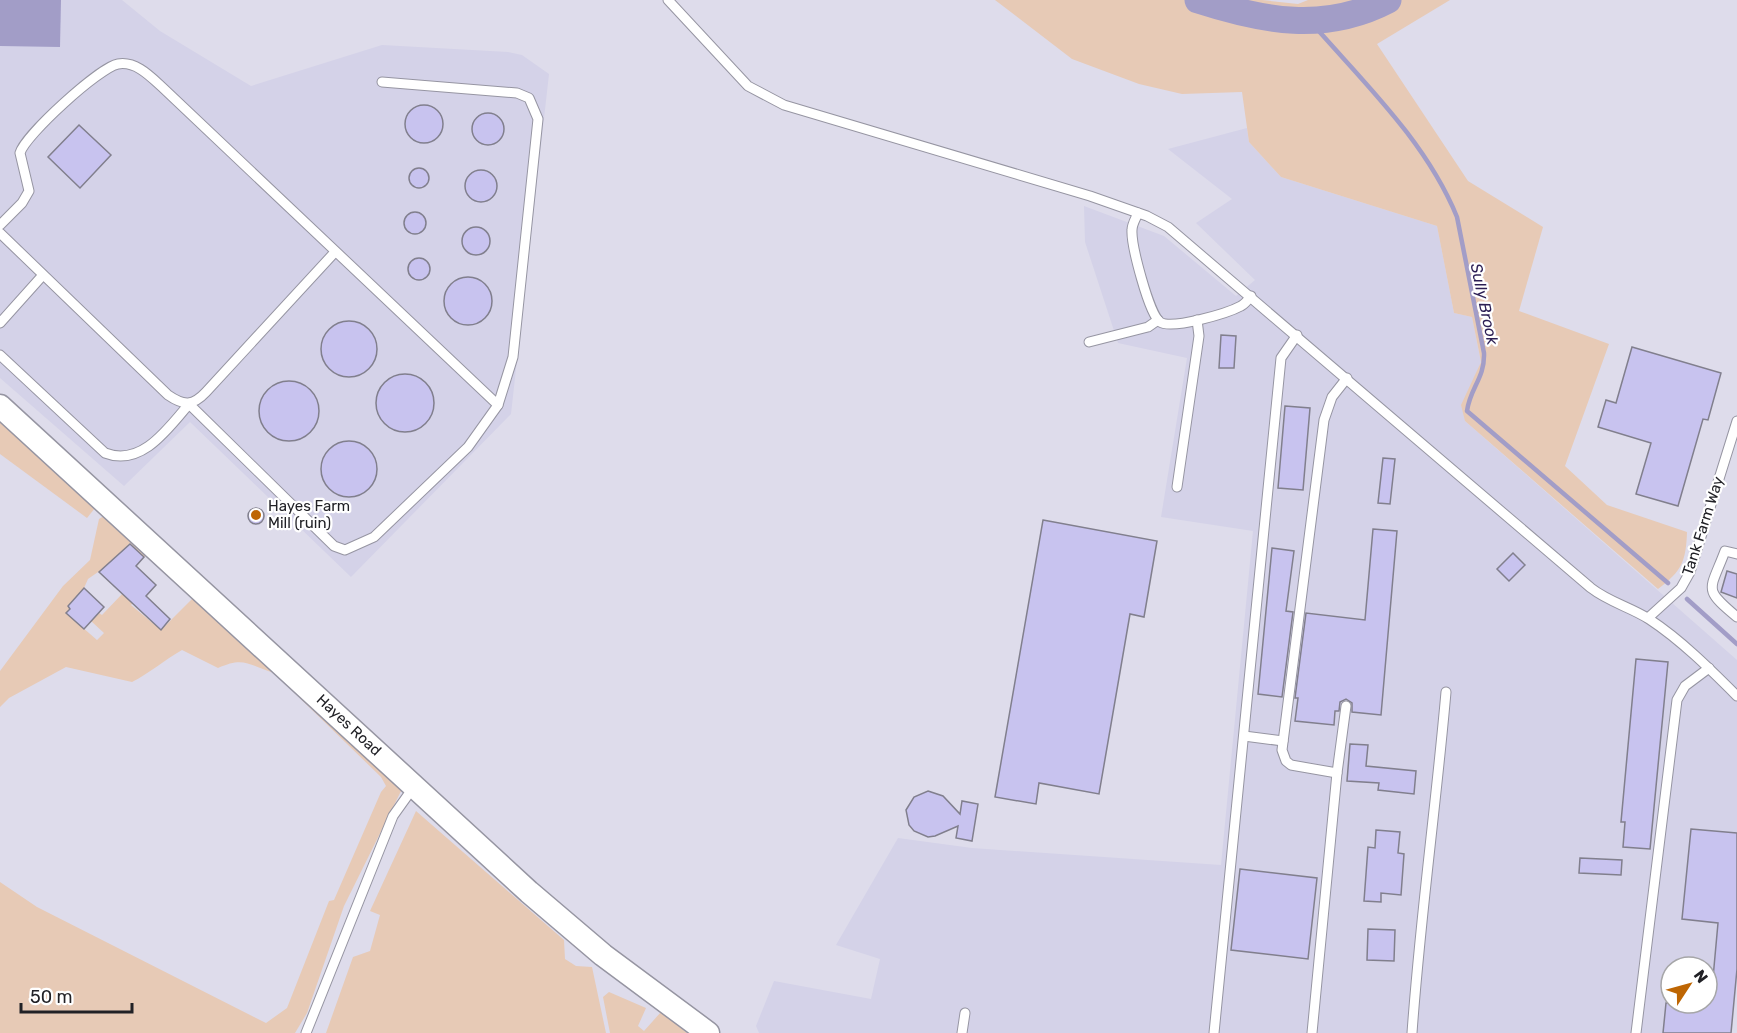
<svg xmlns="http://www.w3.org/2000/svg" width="1737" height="1033" font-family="Rubik,sans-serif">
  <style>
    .built { fill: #d4d2e8 }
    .green { fill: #e7cab6 }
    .water { fill: #a29dc7 }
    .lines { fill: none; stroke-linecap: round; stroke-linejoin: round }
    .stream { stroke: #a29dc7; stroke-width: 4.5 }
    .river { stroke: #a29dc7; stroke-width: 27 }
    .building { fill: #c8c3ef; stroke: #817f8d; stroke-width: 1.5 }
    .service-casing { stroke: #9695a2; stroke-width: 11 }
    .tertiary-casing { stroke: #9695a2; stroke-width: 25 }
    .service { stroke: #fff; stroke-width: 9 }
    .tertiary { stroke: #fff; stroke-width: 22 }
    .poi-dot { fill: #be6603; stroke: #fff; stroke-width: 2 }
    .labels { text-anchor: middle; stroke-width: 4.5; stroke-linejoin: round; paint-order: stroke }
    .poi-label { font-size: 15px; fill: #212126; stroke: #fff; text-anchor: start }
    .street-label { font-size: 15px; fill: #212126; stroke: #fff }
    .water-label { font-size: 16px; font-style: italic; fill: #2c1f54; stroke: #fff }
  </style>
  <rect width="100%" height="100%" fill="#dedceb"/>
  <!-- built -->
  <g class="built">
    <polygon points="0,0 122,0 160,31 251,86 382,45 508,52 522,55 549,74 511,414 351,577 190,422 124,486 0,378"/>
    <polygon points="1247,128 1249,142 1281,177 1437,226 1454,313 1472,317 1481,362 1473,381 1465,421 1737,660 1737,833 1691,829 1682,919 1718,923 1713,978 1707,978 1707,967 1671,967 1663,1033 759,1033 756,1026 774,981 871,999 880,959 836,945 898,838 972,848 1221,865 1253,531 1161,517 1187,358 1118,343 1085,242 1084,206 1164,236 1236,296 1255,280 1196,223 1232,199 1168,149"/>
  </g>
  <!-- green -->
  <g class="green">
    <path d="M 995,0 L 1262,0 L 1298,4 L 1308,0 L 1450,0 L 1377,44 L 1468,181 L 1543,227 L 1519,311 L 1609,344 L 1565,466 L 1607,505 L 1687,532 C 1686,561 1682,571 1658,589 L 1465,421 L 1461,405 L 1481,362 L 1472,317 L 1454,313 L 1437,226 L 1281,177 L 1249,142 L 1242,92 L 1182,94 L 1139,84 L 1072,59 Z"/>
    <polygon points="0,417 95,508 87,518 0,454"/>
    <path d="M 107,514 L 149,553 L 144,557 L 130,543 L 111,563 L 88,579 L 84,588 L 68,606 L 70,609 L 66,613 L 97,640 L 104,633 L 91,621 L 99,613 L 102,615 L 123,593 L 133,603 L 131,605 L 161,630 L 194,597 L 403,787 L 344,906 L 307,1013 L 295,1033 L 0,1033 L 0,882 L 37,907 L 266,1023 L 287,1008 L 329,901 L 334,900 L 381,792 L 386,786 L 381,777 L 274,673 C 249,665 244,656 218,668 L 182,650 C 164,660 150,673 132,682 L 66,667 L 9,698 L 0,707 L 0,671 L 63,586 L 90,560 L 99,519 Z"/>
    <polygon points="416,811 564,940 565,959 576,966 592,967 606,1033 326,1033 353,957 370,951 380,915 370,911"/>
    <polygon points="609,992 646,1008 638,1026 644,1031 661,1012 687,1033 610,1033 603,997"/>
  </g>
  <!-- water -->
  <polygon class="water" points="0,0 61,0 60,47 0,46"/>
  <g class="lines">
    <!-- stream -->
    <g class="stream">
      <path d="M 1310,21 C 1363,82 1426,141 1457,217 L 1484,353 C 1485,378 1470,388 1467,411 L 1668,583"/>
      <polyline points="1687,599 1737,644"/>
    </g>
    <!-- river -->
    <path class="river" d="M 1198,0 C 1263,21 1325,33 1388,0"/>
  </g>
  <!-- building -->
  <g class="building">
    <circle cx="424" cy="124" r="19"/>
    <circle cx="488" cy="129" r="16"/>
    <polygon points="79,125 111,155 80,188 48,157"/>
    <circle cx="419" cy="178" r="10"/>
    <circle cx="481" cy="186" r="16"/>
    <circle cx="415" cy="223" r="11"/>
    <circle cx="476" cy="241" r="14"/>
    <circle cx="419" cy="269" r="11"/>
    <circle cx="468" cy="301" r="24"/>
    <circle cx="349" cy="349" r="28"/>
    <polygon points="1221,335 1236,336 1234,368 1219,368"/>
    <polygon points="1632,347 1721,373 1708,420 1703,419 1678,506 1636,494 1651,443 1598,427 1606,400 1616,403"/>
    <circle cx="405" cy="403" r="29"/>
    <circle cx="289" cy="411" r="30"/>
    <polygon points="1285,406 1310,408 1303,490 1278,488"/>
    <circle cx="349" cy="469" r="28"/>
    <polygon points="1383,458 1395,459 1390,504 1378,503"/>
    <circle cx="256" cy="516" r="8"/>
    <polygon points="1043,520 1157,541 1144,617 1130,614 1099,794 1039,783 1036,804 995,797"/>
    <polygon points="1373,529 1397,531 1381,715 1352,712 1352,703 1346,699 1340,702 1339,711 1335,711 1334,725 1295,721 1298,698 1295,698 1306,613 1365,620"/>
    <polygon points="130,544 144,557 136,566 156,585 146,596 170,619 161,630 99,572"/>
    <polygon points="1272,548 1294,551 1286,611 1293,612 1282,697 1258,694"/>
    <polygon points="1513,553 1525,565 1509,581 1497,569"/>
    <polygon points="1727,571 1737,574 1737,598 1721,592"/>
    <polygon points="84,588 104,607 84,629 66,613 70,609 68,606"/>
    <polygon points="1636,659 1668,662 1650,849 1623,847 1625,822 1621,822"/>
    <polygon points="1350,744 1368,745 1366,766 1416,771 1414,794 1378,790 1379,783 1347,781"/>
    <polygon points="928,791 943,796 960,814 962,801 978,804 972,841 956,838 958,826 935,836 928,837 914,831 909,825 906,810 914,797"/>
    <polygon points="1691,829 1737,833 1737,969 1731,1033 1663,1033 1666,1003 1707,1003 1707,978 1713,978 1718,923 1682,919"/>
    <polygon points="1376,830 1400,832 1398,853 1404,854 1401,895 1381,893 1381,902 1364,901 1368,847 1375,848"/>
    <polygon points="1580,858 1622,860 1621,875 1579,873"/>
    <polygon points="1240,869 1317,878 1308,959 1231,950"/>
    <polygon points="1368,929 1395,930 1394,961 1367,960"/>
  </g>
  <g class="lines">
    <!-- service casing -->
    <g class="service-casing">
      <g id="service">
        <path d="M 668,0 L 748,86 L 784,105 L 1090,196 L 1147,216 L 1168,227 L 1591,588 C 1609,602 1630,607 1649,619 C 1681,640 1710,669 1737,696"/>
        <path d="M 1138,213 C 1136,218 1132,224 1132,230 C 1131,245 1149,314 1160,322 C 1172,330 1228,313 1241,306 C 1245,304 1248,300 1251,296"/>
        <path d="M 0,225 L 22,203 L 29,191 L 20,153 C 25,135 100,67 118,64 C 136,61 150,76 162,87 L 498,405"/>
        <path d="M 0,233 L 168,395 C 184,406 193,406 206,392 L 335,252"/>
        <polyline points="0,323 43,275"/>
        <polyline points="1089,342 1148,327 1158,320"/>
        <path d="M 0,355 L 105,453 C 141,467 167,430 189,404 L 334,546 L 345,550 L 374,537 L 468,447 L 498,405 L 513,357 L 538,119 L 529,98 L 517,93 L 382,82"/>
        <polyline points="1177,487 1199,336 1197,320"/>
        <path d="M 1737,554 L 1725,551 C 1710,591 1702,588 1737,617"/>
        <polyline points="1648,618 1681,588 1690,572 1737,421"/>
        <polyline points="1244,736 1283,741"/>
        <polyline points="1337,773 1291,765 1286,761 1282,750 1324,420 1332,397 1347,378"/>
        <polyline points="306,1033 393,816 413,788"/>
        <polyline points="962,1033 965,1013"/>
        <polyline points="1214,1033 1281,358 1297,335"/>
        <polyline points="1312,1033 1337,773 1346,706"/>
        <path d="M 1412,1033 C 1420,919 1436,806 1446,692"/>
        <polyline points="1636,1033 1677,700 1685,686 1709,668"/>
      </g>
    </g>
    <!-- tertiary casing -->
    <g class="tertiary-casing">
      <polyline id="tertiary" points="0,406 529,892 603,955 708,1033"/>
    </g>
    <!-- service -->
    <use href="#service" class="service"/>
    <!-- tertiary -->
    <use href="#tertiary" class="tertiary"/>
  </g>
  <!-- markers -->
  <circle class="poi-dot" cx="256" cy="515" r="6"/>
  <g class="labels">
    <!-- poi labels -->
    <g class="poi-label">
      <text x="268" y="511">Hayes Farm<tspan x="268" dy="17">Mill (ruin)</tspan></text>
    </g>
    <!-- street labels -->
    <g class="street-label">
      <text transform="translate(1703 526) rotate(-72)" y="5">Tank Farm Way</text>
      <text transform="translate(349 725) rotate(43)" y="5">Hayes Road</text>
    </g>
    <!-- water labels -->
    <g class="water-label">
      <text transform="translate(1485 304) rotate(78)" y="6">Sully Brook</text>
    </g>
  </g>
  <!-- north arrow -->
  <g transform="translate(1689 985) rotate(54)"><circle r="28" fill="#ffffff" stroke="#a6a6a8" stroke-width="1.5"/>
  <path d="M0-4.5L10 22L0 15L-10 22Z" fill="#be6603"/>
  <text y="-9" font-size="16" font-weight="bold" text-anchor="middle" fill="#212126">N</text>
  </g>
  <!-- scale -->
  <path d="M21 1003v9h111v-9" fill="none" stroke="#212126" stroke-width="3"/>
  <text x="30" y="1003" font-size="18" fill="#212126" stroke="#ffffff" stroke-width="4.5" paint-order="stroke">50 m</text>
</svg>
